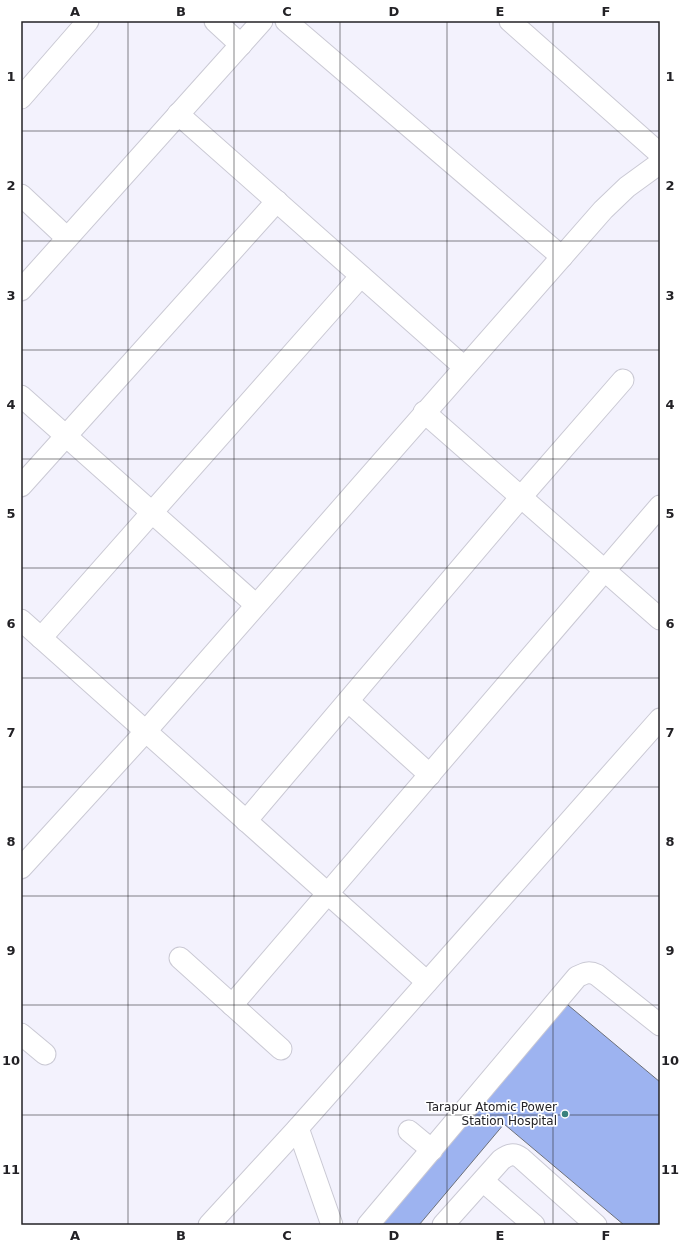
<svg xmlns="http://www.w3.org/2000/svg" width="681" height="1246" font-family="'DejaVu Sans',sans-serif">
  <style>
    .building { fill: #9db3f0; stroke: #6c7079 }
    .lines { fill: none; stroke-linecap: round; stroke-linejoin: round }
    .minor-casing { stroke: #cac9d4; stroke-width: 23 }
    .minor { stroke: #fff; stroke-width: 21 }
    .grid { fill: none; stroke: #232226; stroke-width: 1; stroke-opacity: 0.55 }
    .poi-dot { fill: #39817d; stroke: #fff; stroke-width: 1.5 }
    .labels { text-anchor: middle; stroke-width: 3.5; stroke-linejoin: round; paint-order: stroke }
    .poi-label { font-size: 12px; fill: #232226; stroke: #fff; text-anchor: end }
    .neatline { fill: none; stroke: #232226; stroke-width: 1.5 }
    .grid-label { font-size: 13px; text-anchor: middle; font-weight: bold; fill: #232226 }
  </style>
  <rect width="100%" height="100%" fill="#f3f2fd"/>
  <!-- building -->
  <polygon class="building" points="562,1000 660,1082 660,1225 624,1225 504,1124 419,1225 378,1225"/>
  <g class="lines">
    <!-- minor casing -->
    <g class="minor-casing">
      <g id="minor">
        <polyline points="215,21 241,45"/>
        <polyline points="286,21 562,257"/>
        <polyline points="510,21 660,154"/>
        <polyline points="21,98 88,21"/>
        <polyline points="178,114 464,367"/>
        <polyline points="21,195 67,238"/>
        <polyline points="21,290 262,21"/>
        <polyline points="21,396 256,605"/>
        <polyline points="424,412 660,619"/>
        <polyline points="21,486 277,201"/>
        <polyline points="21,620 427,982"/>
        <polyline points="41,638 361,276"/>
        <polyline points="348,701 430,775"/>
        <polyline points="246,821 521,497 623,380"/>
        <polyline points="21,868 146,731 603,210 627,187 660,163"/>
        <polyline points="180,958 281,1049"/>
        <polyline points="232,1005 660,506"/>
        <polyline points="21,1034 45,1054"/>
        <polyline points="298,1128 332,1225"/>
        <polyline points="409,1131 432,1150"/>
        <polyline points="483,1181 534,1225"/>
        <polyline points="209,1225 298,1128 660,719"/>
        <path d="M 368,1225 L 577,977 C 585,973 589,971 597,975 L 660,1025"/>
        <path d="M 443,1225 L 501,1160 C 509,1154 514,1153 521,1158 L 596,1225"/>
      </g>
    </g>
    <!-- minor -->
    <use href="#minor" class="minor"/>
  </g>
  <!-- grid -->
  <path class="grid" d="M 128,21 L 128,1225M 234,21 L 234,1225M 340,21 L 340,1225M 447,21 L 447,1225M 553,21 L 553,1225M 21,131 L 660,131M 21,241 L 660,241M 21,350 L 660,350M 21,459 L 660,459M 21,568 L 660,568M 21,678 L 660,678M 21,787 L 660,787M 21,896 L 660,896M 21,1005 L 660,1005M 21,1115 L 660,1115"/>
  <!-- markers -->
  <circle class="poi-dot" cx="565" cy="1114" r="4"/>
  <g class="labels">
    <!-- poi labels -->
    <g class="poi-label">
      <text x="557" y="1111">Tarapur Atomic Power<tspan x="557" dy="14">Station Hospital</tspan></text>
    </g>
  </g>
  <!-- border -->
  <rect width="681" height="1246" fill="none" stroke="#ffffff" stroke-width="44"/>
  <rect x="22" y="22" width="637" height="1202" class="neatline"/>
  <g class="grid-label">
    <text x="75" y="16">A</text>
    <text x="181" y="16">B</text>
    <text x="287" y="16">C</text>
    <text x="394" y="16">D</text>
    <text x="500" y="16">E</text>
    <text x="606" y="16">F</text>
    <text x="11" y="81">1</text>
    <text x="670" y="81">1</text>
    <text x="11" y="190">2</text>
    <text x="670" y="190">2</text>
    <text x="11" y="300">3</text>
    <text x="670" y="300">3</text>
    <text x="11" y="409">4</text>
    <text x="670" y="409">4</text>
    <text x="11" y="518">5</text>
    <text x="670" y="518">5</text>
    <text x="11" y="628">6</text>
    <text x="670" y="628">6</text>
    <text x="11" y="737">7</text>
    <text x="670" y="737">7</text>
    <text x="11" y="846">8</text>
    <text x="670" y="846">8</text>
    <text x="11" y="955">9</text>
    <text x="670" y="955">9</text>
    <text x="11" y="1065">10</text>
    <text x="670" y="1065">10</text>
    <text x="11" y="1174">11</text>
    <text x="670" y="1174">11</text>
    <text x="75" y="1240">A</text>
    <text x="181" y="1240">B</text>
    <text x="287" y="1240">C</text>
    <text x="394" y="1240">D</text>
    <text x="500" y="1240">E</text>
    <text x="606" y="1240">F</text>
  </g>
</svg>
